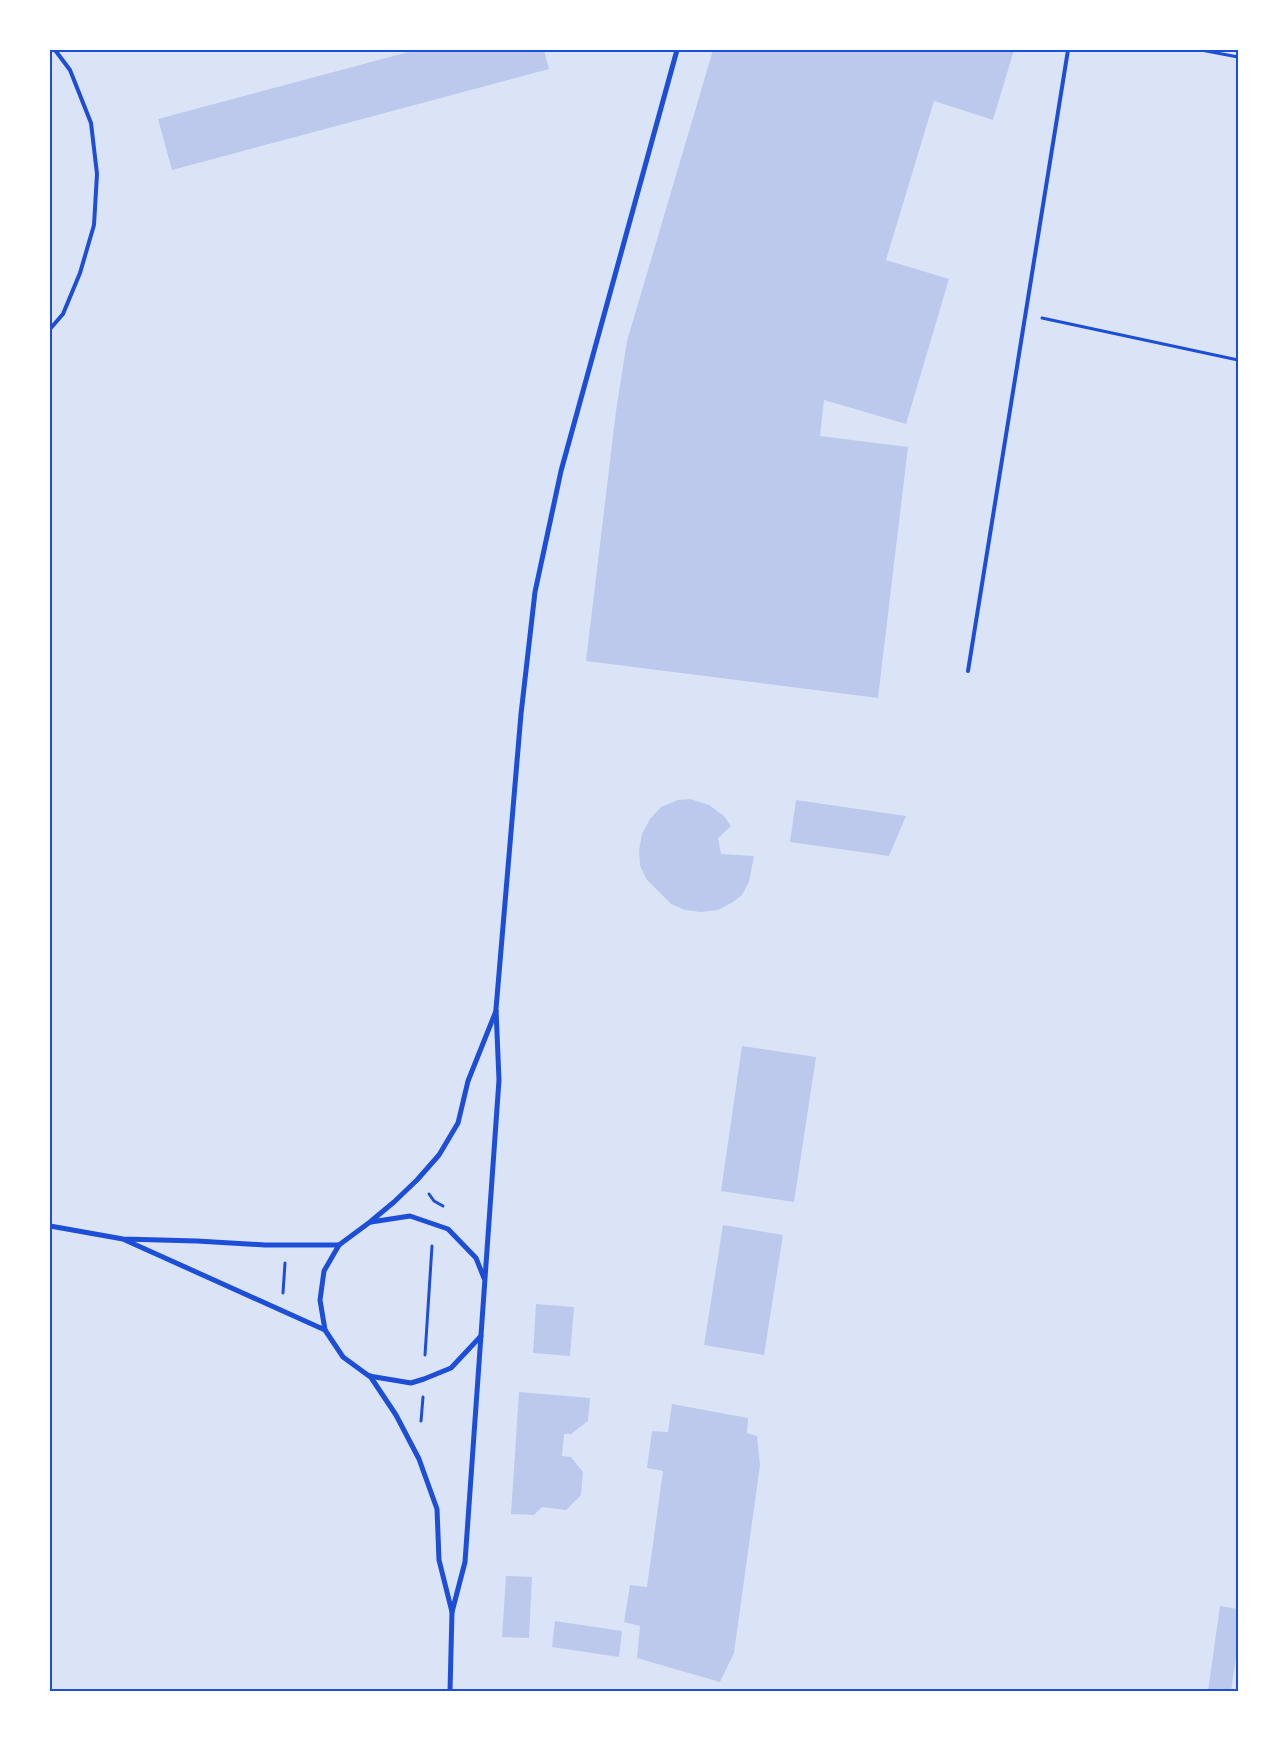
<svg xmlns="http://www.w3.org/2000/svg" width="1288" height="1741" font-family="Raleway,sans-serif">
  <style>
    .green { fill: #dbe4f7 }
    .building { fill: #bdc9ec }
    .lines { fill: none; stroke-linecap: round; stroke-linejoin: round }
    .path { stroke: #1d4ed8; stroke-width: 3 }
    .service { stroke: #1d4ed8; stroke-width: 4 }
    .minor { stroke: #1d4ed8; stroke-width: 5 }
    .neatline { fill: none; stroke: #1d4ed8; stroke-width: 2 }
  </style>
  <rect width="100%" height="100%" fill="#f2f2f2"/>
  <!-- green -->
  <rect class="green" x="50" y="50" width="1188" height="1641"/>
  <!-- building -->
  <g class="building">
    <polygon points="416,50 544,50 549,69 172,170 158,119"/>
    <polygon points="713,50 1014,50 993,120 934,101 886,260 949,279 906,424 824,400 820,436 908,447 878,698 586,661 616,411 627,341"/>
    <polygon points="690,799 709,805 724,816 731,826 718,838 721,854 754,856 749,882 742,895 733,902 718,910 701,912 685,910 671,904 647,880 640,866 639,850 642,834 650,819 661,807 678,800"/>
    <polygon points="796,800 906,816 889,856 790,842"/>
    <polygon points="742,1046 816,1057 794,1202 721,1191"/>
    <polygon points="723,1225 783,1235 764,1355 704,1345"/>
    <polygon points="536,1304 574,1307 570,1356 533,1353"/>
    <polygon points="519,1392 590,1398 588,1421 571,1434 564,1434 562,1456 571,1457 583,1472 581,1495 566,1510 542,1507 534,1515 511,1514"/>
    <polygon points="672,1404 748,1418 747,1433 757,1436 760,1465 734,1653 720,1682 637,1658 640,1626 624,1622 630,1585 647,1587 663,1471 647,1468 652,1431 668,1432"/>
    <polygon points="506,1576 532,1577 529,1638 502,1637"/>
    <polygon points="1220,1606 1238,1609 1238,1644 1231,1691 1208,1691"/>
    <polygon points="555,1621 622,1631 619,1657 552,1647"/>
  </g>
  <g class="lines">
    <!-- path -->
    <g class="path">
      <polyline points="1201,50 1238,57"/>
      <polyline points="1042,318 1238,360"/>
      <polyline points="429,1194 434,1201 443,1206"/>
      <polyline points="283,1293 285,1263"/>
      <polyline points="425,1355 432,1246"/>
      <polyline points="421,1421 423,1397"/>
    </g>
    <!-- service -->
    <g class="service">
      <polyline points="50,329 63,314 80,273 94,225 97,174 91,123 70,70 55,50"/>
      <polyline points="968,671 1068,50"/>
    </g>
    <!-- minor -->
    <g class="minor">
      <polyline points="371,1222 410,1216 448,1229 476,1258 484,1278"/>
      <polyline points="50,1226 123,1239 197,1241 265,1245 339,1245"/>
      <polyline points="125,1240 325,1330"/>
      <polyline points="481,1336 451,1368 424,1379 411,1383 369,1376 343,1357 325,1330 320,1300 324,1271 339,1245 370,1222 394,1202 417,1180 439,1155 458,1123 468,1081 496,1011"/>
      <polyline points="370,1376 396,1415 419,1459 437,1509 439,1560 452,1612"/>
      <polyline points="450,1691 452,1612 465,1562 499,1080 496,1009 521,714 535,592 561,471 677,50"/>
    </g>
  </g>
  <!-- border -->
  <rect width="1288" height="1741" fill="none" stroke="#ffffff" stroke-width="102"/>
  <rect x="51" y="51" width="1186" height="1639" class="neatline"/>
</svg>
